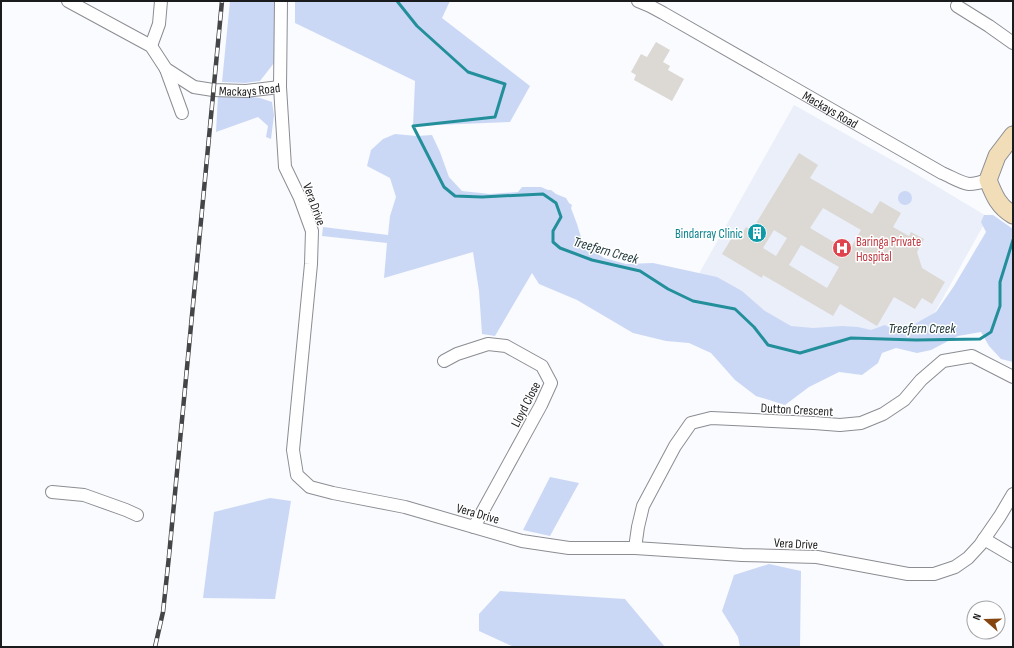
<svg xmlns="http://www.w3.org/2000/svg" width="1014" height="648" font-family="'Sofia Sans Condensed',sans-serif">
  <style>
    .built { fill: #eaeff9 }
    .green { fill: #cbd8f5 }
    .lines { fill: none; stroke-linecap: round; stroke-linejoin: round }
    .stream { stroke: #238f9b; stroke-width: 3 }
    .building { fill: #dcd8d3; fill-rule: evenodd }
    .street-casing { stroke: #8b8d92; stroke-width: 14 }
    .secondary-casing { stroke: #8b8d92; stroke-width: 19 }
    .street { stroke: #fff; stroke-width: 12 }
    .secondary { stroke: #f1deb8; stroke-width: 17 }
    .rail-casing { stroke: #444547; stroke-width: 4.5 }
    .rail { stroke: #fff; stroke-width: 3; stroke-dasharray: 9; stroke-linecap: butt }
    .labels { text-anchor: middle; stroke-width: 3; stroke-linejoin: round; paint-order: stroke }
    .street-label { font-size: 13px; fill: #1a1b1d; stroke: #fff }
    .culture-label { font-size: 13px; fill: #0d838f; stroke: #fff; text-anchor: end }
    .health-label { font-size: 13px; fill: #be3a42; stroke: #fff; text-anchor: start }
    .water-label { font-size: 14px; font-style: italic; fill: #20383b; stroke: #fff }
  </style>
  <rect width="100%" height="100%" fill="#fafbff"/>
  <!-- built -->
  <polygon class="built" points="794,105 913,172 988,217 919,341 810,346 696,279"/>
  <!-- green -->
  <g class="green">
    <polygon points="230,1 275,1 274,63 260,81 245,83 222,82"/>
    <polygon points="295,1 450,1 442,18 530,86 510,122 413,126 415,81 295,23"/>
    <polygon points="218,95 245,96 260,98 272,102 274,115 271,139 266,137 268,126 258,117 216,132"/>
    <polygon points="395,134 417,136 432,135 440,152 449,177 462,191 490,194 518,192 522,187 541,187 548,190 551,190 556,194 566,198 569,203 572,205 571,208 577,224 583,244 604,258 626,264 653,263 717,277 742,291 765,311 791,326 813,328 842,326 858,327 871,330 885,325 897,332 911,326 936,312 954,286 986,232 981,222 984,215 993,215 1013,229 1013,362 1001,359 989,346 981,332 958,336 931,350 917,353 896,348 882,353 878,363 862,375 839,372 809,387 785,405 756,396 735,380 711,353 689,343 666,341 633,333 577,300 539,284 532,273 495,336 482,334 479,291 473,252 384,278 387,243 322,236 323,227 388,235 390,216 396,197 390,178 367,166 371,150 383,139"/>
    <circle cx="905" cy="198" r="7"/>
    <polygon points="550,477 579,483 550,536 523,530"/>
    <polygon points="270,498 291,501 275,599 203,598 214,512"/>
    <polygon points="769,564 801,571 800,647 740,647 738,637 722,611 734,575"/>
    <polygon points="500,591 625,599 665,647 514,647 479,631 479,614"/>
  </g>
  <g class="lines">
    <!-- stream -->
    <polyline class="stream" points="397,1 417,26 468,72 505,84 495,117 413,126 444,187 455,196 482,197 543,194 556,203 561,217 553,231 553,242 560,248 592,260 640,271 668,289 693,301 735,309 754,327 768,345 800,353 851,338 916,340 980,339 991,332 1000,306 1000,282 1013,240"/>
  </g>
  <!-- building -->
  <g class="building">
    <polygon points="656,42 670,50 663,62 670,66 668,70 684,79 672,101 634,80 636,75 631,72 641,54 647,57"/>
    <path d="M 799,153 L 818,165 L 810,178 L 872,214 L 880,201 L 901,213 L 893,227 L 909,236 L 911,232 L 924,239 L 917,252 L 922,268 L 945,282 L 932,304 L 922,298 L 915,309 L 894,297 L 877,326 L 840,304 L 833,316 L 763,275 L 762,278 L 722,254 L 736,231 L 741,235 L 746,227 L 752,230 ZM 823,208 L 861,230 L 849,251 L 810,228 ZM 774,230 L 787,238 L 776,256 L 763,248 ZM 801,245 L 839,267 L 827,288 L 789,265 Z"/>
  </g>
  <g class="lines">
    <!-- street casing -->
    <g class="street-casing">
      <g id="street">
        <path id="s1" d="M 68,1 L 151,46 L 166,69 L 194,87 L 213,90 L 246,91 L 280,87"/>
        <polyline points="281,1 280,87 285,167 300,198 312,231 311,264 293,450 297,475 310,487 333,493 405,507 522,541 569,548 635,548 742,555 817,557 908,574 934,574 955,567 968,558 980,545 1000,516 1013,494"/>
        <path id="s2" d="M 638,1 L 650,6 L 663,13 L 942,173 C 950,176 960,183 969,184 C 975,184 982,182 988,180"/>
        <polyline points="957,6 989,26 1013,43"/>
        <polyline points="151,46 159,24 161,1"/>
        <polyline points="166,69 182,113"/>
        <polyline points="444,361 457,354 488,344 506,346 542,366 551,383 541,405 474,527"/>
        <polyline points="52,492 84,495 126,510 137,515"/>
        <polyline points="984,539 1013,556"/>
        <polyline points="635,548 638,527 643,506 675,446 691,423 711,418 733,419 814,423 840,425 861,423 883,414 904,400 921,380 943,361 972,356 1013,377"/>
      </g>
    </g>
    <!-- secondary casing -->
    <g class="secondary-casing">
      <path id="secondary" d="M 1013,135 L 997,156 L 988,180 C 994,195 998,206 1013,215"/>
    </g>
    <!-- street -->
    <use href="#street" class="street"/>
    <!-- secondary -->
    <use href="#secondary" class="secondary"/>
    <!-- rail casing -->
    <g class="rail-casing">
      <polyline id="rail" points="155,647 163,612 169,556 222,1"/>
    </g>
    <!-- rail -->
    <use href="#rail" class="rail"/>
  </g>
  <!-- icons -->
  <defs>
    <g id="building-disc" transform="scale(1)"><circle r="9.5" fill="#0f9aa8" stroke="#fff"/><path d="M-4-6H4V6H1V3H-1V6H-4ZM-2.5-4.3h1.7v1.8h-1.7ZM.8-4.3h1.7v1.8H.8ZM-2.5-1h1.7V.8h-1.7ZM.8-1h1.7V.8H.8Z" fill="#fff"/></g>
    <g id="hospital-disc" transform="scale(1)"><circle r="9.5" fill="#e0444e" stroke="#fff"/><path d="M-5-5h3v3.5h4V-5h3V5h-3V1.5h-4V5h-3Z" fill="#fff"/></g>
  </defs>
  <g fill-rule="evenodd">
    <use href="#building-disc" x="757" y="233"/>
    <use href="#hospital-disc" x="842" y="248"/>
  </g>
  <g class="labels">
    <!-- street labels -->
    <g class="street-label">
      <text dy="5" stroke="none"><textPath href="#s1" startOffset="211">Mackays Road</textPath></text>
      <text dy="5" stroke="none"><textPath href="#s2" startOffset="221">Mackays Road</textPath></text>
      <text transform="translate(315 204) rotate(70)" y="5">Vera Drive</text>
      <text transform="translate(525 404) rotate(-63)" y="5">Lloyd Close</text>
      <text transform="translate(797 409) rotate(3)" y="5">Dutton Crescent</text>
      <text transform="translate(478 513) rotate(16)" y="5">Vera Drive</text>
      <text transform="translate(796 543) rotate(3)" y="5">Vera Drive</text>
    </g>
    <!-- culture labels -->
    <g class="culture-label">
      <text x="743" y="238">Bindarray Clinic</text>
    </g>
    <!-- health labels -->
    <g class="health-label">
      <text x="856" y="246">Baringa Private<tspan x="856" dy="15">Hospital</tspan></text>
    </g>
    <!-- water labels -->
    <g class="water-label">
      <text transform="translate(606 250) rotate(16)" y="5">Treefern Creek</text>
      <text x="922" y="333">Treefern Creek</text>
    </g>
  </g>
  <!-- border -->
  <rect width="1014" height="648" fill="none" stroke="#1a1b1d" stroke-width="4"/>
  <!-- north arrow -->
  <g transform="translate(986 620) rotate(290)"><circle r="19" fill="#ffffff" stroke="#a3a4a5"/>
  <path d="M0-3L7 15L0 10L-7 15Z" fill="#86450f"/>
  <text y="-6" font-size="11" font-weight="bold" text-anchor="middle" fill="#1a1b1d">N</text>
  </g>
</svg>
